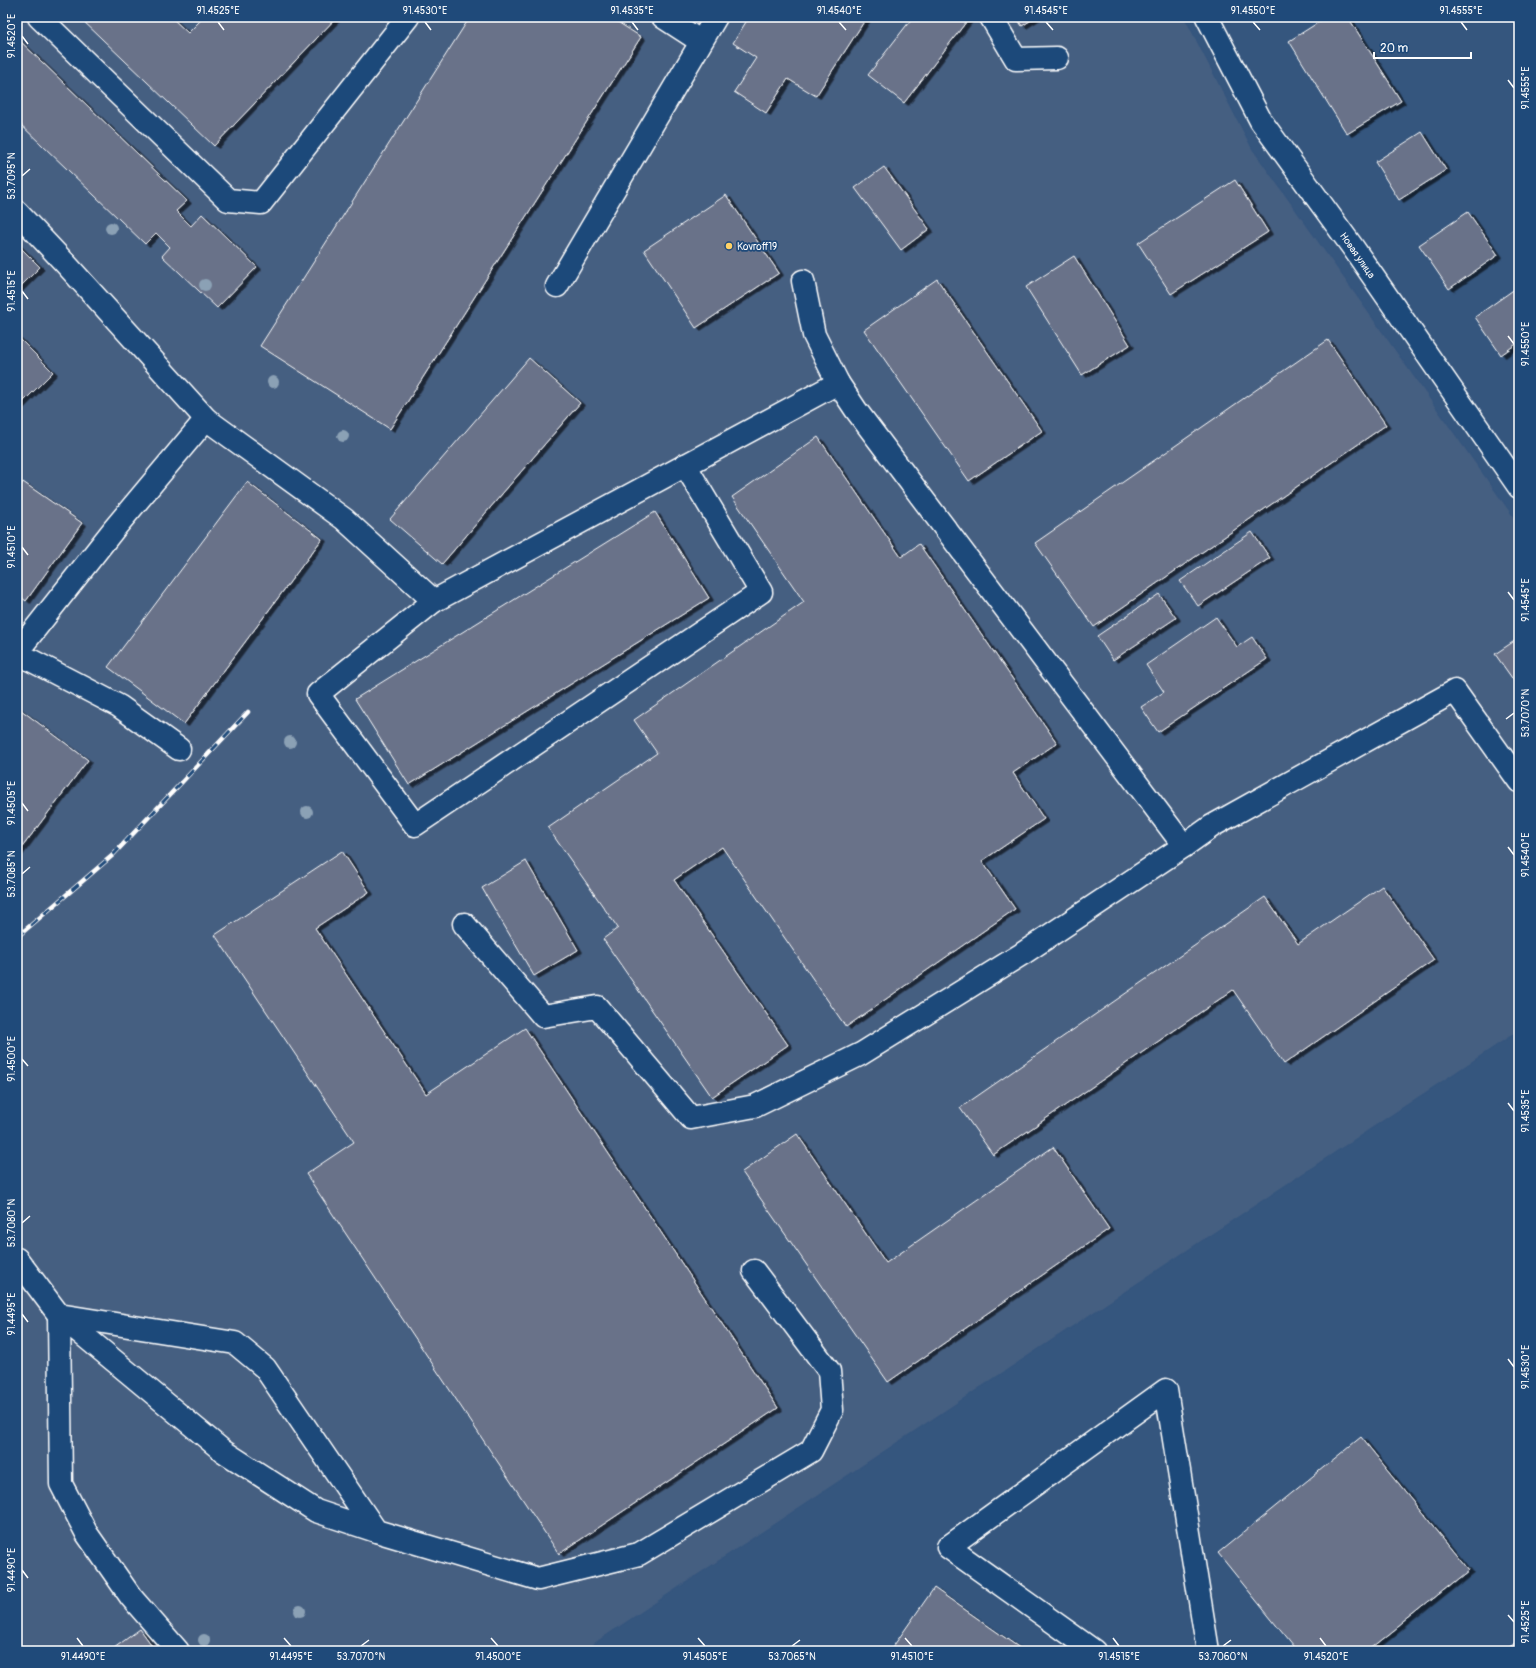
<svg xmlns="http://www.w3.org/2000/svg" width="1536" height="1668" font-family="Pangolin,sans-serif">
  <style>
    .built { fill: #455e81 }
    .building { fill: #697289; stroke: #fff; filter: url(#shadow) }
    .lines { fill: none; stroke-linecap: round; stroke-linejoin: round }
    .minor-casing { stroke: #fff; stroke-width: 25 }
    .minor { stroke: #1f4a7a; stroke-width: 22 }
    .rail-casing { stroke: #fff; stroke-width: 4.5 }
    .rail { stroke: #1f4a7a; stroke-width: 3; stroke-dasharray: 9; stroke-linecap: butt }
    .tree { fill: #8ba1b5 }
    .ticks { fill: none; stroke: #fff; stroke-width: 1.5 }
    .poi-dot { fill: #ffd166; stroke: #1f4a7a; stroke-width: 1.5 }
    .labels { text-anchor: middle; stroke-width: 3.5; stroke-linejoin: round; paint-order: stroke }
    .poi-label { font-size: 10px; fill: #fff; stroke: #1f4a7a; text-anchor: start }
    .street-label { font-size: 10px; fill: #fff; stroke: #1f4a7a }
    .neatline { fill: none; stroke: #fff; stroke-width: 1.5 }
    .ticks-label { font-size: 10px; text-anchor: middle; fill: #fff }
  </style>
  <defs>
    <filter id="shadow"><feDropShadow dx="4.5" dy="2.5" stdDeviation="0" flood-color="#0009"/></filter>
  </defs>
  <rect width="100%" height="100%" fill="#35567e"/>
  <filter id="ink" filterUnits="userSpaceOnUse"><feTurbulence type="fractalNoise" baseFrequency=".025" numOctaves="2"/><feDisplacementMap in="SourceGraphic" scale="8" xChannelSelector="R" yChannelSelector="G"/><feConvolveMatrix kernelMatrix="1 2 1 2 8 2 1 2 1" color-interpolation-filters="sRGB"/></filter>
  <g filter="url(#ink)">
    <!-- built -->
    <polygon class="built" points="17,17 1184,17 1252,149 1519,525 1519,1030 582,1651 17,1651"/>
    <!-- building -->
    <g class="building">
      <polygon points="79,17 171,17 188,33 204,17 337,17 214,146"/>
      <polygon points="470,17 610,17 641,37 390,429 260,346"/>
      <polygon points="749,17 867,17 816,96 788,79 766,113 734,92 756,58 733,43"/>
      <polygon points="913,17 970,17 904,103 868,75"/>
      <polygon points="1016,17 1036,17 1022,26"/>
      <polygon points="1327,17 1348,17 1401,101 1347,134 1289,41"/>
      <polygon points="17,38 187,201 176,211 191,226 202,214 257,267 217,308 162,256 170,247 156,233 145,244 17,121"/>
      <polygon points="1422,132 1446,170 1399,200 1375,162"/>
      <polygon points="884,167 929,229 901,250 855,188"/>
      <polygon points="1235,180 1268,232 1171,294 1138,243"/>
      <polygon points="726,195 779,273 696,328 644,250"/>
      <polygon points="1468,212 1498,255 1449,289 1419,245"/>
      <polygon points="17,244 40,267 17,290"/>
      <polygon points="1074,256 1130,345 1082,375 1026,287"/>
      <polygon points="937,279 1042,431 969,481 864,330"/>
      <polygon points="1519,286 1519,342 1501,355 1475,317"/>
      <polygon points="17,336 53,372 17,408"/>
      <polygon points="1328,340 1386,425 1094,627 1035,543"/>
      <polygon points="529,358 580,403 442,564 390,519"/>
      <polygon points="818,437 901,557 919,544 1057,743 1013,773 1044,819 982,861 1015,909 846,1027 722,847 674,880 788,1045 712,1097 603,939 618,928 548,828 657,753 634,720 804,602 732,497"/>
      <polygon points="23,482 82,523 26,601 17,594 17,491"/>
      <polygon points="247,482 322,539 184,724 108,667"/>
      <polygon points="655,512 709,598 409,785 355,699"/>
      <polygon points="1252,532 1270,558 1198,606 1180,581"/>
      <polygon points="1159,594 1176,618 1113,660 1097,636"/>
      <polygon points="1216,617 1237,647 1252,637 1267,659 1158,732 1141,707 1164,692 1146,665"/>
      <polygon points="1519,638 1519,688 1495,654"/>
      <polygon points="17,707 88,760 17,854"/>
      <polygon points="342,851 369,892 315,928 426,1094 525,1028 778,1408 559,1554 306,1174 354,1142 215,935"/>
      <polygon points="526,861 578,950 534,976 482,888"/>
      <polygon points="1382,886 1434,960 1284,1064 1233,990 993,1155 960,1108 1265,897 1298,944"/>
      <polygon points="797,1134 886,1263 1053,1147 1109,1229 888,1382 742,1172"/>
      <polygon points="1361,1437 1469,1570 1368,1651 1297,1651 1218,1553"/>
      <polygon points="934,1588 1024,1651 890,1651"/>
      <polygon points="140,1629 156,1651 110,1651"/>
      <polygon points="1519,1640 1519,1651 1504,1651"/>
    </g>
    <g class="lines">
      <!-- minor casing -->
      <g class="minor-casing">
        <g id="minor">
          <polyline points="39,17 228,200 261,203 408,17"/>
          <polyline points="663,17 700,41"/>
          <polyline points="991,17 1016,59 1057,58"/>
          <polyline points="1207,17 1261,121 1354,249 1519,487"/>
          <polyline points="17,212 65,263 206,419"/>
          <polyline points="803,281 814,335 838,383"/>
          <polyline points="557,286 716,17"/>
          <polyline points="434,601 318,694 415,825 761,592 685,465"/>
          <polyline points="17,652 114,529 206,419 344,519 434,601 838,383 856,410 1184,846 1212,826 1455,691 1519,781"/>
          <polyline points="17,653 119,706 179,749"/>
          <polyline points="464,924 543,1016 597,1007 691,1118 755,1106 861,1054 1022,954 1184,846"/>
          <polyline points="17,1259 59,1315 235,1343 265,1368 376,1531 538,1579 639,1554 811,1451 832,1410 829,1371 754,1271"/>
          <polyline points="178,1651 131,1597 87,1534 61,1484 59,1315 223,1451 316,1511 376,1531"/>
          <polyline points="1094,1651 948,1547 1166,1390 1208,1651"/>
        </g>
      </g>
      <!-- minor -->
      <use href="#minor" class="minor"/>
      <!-- rail casing -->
      <g class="rail-casing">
        <polyline id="rail" points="17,937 113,855 248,712"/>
      </g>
      <!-- rail -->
      <use href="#rail" class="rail"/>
    </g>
    <!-- trees -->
    <g class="tree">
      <circle cx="111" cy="228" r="6"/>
      <circle cx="205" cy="285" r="6"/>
      <circle cx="273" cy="382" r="6"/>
      <circle cx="343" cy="436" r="6"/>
      <circle cx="290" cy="742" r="6"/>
      <circle cx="307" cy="812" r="6"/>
      <circle cx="300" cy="1611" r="6"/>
      <circle cx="204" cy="1640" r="6"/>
    </g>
  </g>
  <!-- ticks -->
  <path class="ticks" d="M 218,22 L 224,30M 425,22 L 431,30M 632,22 L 638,30M 839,22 L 846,30M 1046,22 L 1053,30M 1253,22 L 1260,30M 1461,22 L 1467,30M 22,36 L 28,44M 1508,80 L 1514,88M 22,176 L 30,169M 22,291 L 28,299M 1508,336 L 1514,344M 22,547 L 28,555M 1508,592 L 1514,600M 1506,719 L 1514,713M 22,803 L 28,811M 1508,847 L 1514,855M 22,874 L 30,867M 22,1059 L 28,1066M 1508,1103 L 1514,1111M 22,1223 L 30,1216M 22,1314 L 28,1322M 1508,1359 L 1514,1367M 22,1570 L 28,1578M 1508,1615 L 1514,1622M 77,1638 L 83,1646M 284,1638 L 291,1646M 491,1638 L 498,1646M 698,1638 L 705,1646M 905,1638 L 912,1646M 1113,1638 L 1119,1646M 1320,1638 L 1326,1646M 361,1646 L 369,1640M 792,1646 L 800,1640M 1223,1646 L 1231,1640"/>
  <!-- markers -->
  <circle class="poi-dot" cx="729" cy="246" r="4"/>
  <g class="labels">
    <!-- poi labels -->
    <g class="poi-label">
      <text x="737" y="250">Kovroff19</text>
    </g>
    <!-- street labels -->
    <g class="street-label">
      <text transform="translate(1358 255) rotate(55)" y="4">Новая улица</text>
    </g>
  </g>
  <!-- margin -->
  <rect width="1536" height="1668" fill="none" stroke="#1f4a7a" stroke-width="44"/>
  <!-- scale -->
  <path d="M1374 52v6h97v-6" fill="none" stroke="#ffffff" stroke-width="2"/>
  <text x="1380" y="52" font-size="12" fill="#ffffff" stroke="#1f4a7a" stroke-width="3" paint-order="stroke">20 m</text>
  <rect x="22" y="22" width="1492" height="1624" class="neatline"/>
  <g class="ticks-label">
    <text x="218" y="14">91.4525°E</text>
    <text x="425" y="14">91.4530°E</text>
    <text x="632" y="14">91.4535°E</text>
    <text x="839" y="14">91.4540°E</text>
    <text x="1046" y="14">91.4545°E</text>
    <text x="1253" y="14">91.4550°E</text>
    <text x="1461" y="14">91.4555°E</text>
    <text transform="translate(11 36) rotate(-90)" y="4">91.4520°E</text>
    <text transform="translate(1525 88) rotate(-90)" y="4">91.4555°E</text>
    <text transform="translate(11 176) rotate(-90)" y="4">53.7095°N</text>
    <text transform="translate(11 291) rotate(-90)" y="4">91.4515°E</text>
    <text transform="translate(1525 344) rotate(-90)" y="4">91.4550°E</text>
    <text transform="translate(11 547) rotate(-90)" y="4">91.4510°E</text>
    <text transform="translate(1525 600) rotate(-90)" y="4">91.4545°E</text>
    <text transform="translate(1525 713) rotate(-90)" y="4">53.7070°N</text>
    <text transform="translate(11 803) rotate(-90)" y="4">91.4505°E</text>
    <text transform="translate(1525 855) rotate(-90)" y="4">91.4540°E</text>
    <text transform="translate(11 874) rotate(-90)" y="4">53.7085°N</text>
    <text transform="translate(11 1059) rotate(-90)" y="4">91.4500°E</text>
    <text transform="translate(1525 1111) rotate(-90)" y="4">91.4535°E</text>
    <text transform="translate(11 1223) rotate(-90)" y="4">53.7080°N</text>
    <text transform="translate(11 1314) rotate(-90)" y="4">91.4495°E</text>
    <text transform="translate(1525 1367) rotate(-90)" y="4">91.4530°E</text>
    <text transform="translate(11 1570) rotate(-90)" y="4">91.4490°E</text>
    <text transform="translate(1525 1622) rotate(-90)" y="4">91.4525°E</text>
    <text x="83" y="1660">91.4490°E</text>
    <text x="291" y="1660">91.4495°E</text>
    <text x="361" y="1660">53.7070°N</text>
    <text x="498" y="1660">91.4500°E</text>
    <text x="705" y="1660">91.4505°E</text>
    <text x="792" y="1660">53.7065°N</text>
    <text x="912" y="1660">91.4510°E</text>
    <text x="1119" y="1660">91.4515°E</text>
    <text x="1223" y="1660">53.7060°N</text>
    <text x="1326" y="1660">91.4520°E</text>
  </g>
</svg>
